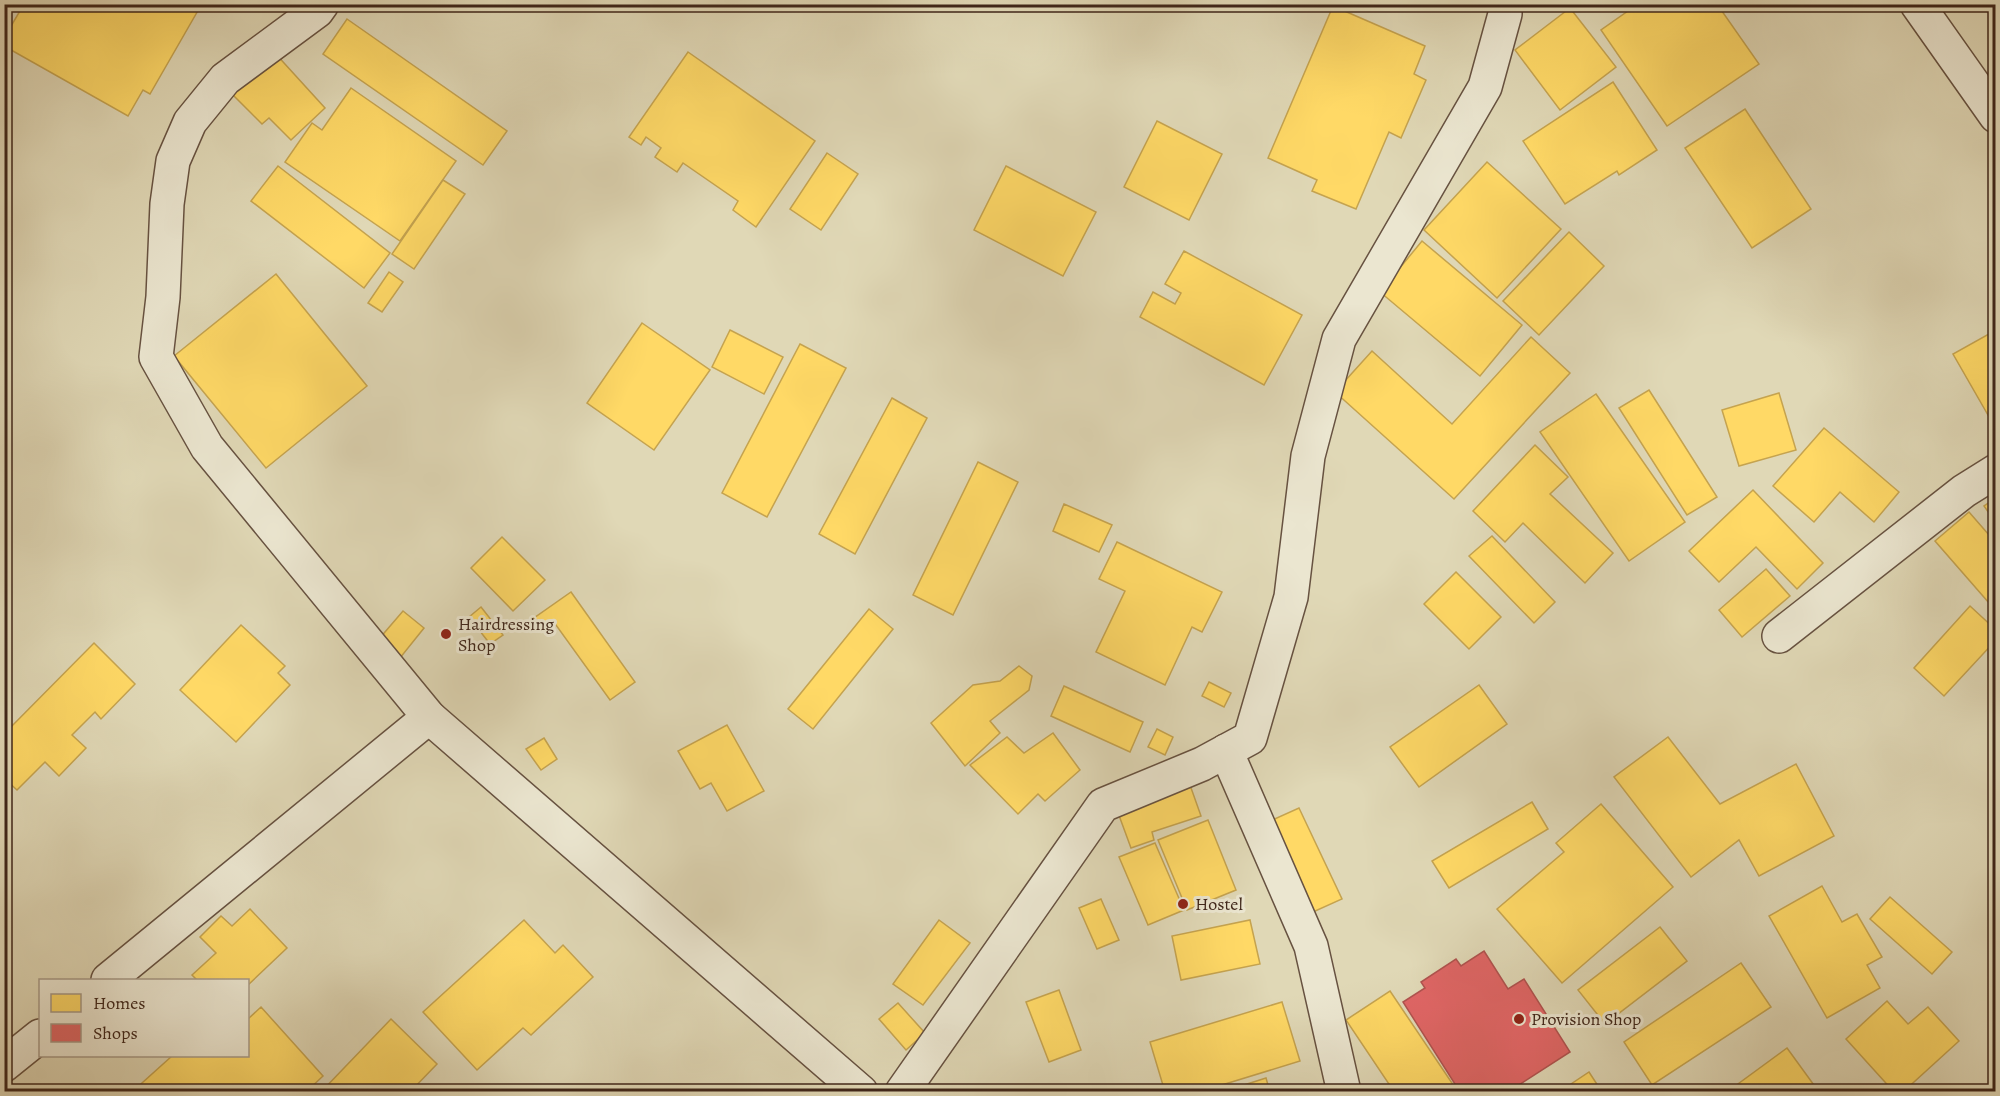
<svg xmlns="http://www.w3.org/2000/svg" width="2000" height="1096" font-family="Alegreya,serif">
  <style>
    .homes { fill: #ffd966; stroke: #c5a34f; stroke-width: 1.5 }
    .shops { fill: #e06666; stroke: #b0534f; stroke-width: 1.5 }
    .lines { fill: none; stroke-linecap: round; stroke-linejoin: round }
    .minor-casing { stroke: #675241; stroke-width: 36 }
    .minor { stroke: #ebe6d0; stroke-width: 33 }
    .poi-dot { fill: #8f2418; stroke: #ebe6d0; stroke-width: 2 }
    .labels { text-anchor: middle; stroke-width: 6; stroke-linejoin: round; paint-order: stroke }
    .poi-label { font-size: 18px; fill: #3f261a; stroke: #ebe6d0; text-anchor: start }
  </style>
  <rect width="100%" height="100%" fill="#e0d8b6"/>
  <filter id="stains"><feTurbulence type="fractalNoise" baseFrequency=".00333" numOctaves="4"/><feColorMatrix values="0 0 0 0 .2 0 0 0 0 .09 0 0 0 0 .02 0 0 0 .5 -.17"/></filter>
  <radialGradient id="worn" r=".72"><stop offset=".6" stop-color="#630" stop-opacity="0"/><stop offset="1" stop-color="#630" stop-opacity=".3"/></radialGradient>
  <!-- homes -->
  <g class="homes">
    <polygon points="24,4 195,4 200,7 150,94 143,90 128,116 4,46 4,38"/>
    <polygon points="1638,4 1717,4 1759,64 1667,126 1601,30"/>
    <polygon points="1333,6 1425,46 1414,74 1426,80 1401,138 1389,132 1356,209 1312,191 1317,180 1268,158"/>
    <polygon points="1570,8 1616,67 1560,110 1515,50"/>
    <polygon points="347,19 507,131 483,165 323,54"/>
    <polygon points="274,52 325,108 291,140 269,118 262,124 231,93"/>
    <polygon points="688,52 815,141 756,227 733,210 738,201 683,163 677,172 655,157 661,148 646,137 641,145 629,137"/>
    <polygon points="1613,82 1657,150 1619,175 1617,171 1565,204 1523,141"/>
    <polygon points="351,88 456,161 400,241 285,162 312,123 322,130"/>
    <polygon points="1745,109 1811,209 1752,248 1685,148"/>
    <polygon points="1157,121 1222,154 1189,220 1124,187"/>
    <polygon points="827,153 858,174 821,230 790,209"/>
    <polygon points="1487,162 1561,229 1497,298 1424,230"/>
    <polygon points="278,166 390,253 364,288 251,201"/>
    <polygon points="1006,166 1096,212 1063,276 974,230"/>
    <polygon points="443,180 465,194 414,269 392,254"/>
    <polygon points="1569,232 1604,266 1539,335 1503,301"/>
    <polygon points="1422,241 1522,325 1480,376 1380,292"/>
    <polygon points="1184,251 1302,315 1264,385 1140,317 1153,292 1175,304 1181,293 1165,284"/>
    <polygon points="389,272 403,282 382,312 368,303"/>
    <polygon points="276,274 367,386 266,468 174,356"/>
    <polygon points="642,323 710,370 654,450 587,403"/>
    <polygon points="730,330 783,357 764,394 712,367"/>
    <polygon points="1996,330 1996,429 1953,354"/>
    <polygon points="1531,337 1570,373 1454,499 1335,392 1372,351 1452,424"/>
    <polygon points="800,344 846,368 767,517 722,493"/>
    <polygon points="1649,390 1717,497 1687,515 1619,408"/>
    <polygon points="1779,393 1796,450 1739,466 1722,410"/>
    <polygon points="1596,394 1685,522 1629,561 1540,432"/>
    <polygon points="892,398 927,418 855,554 819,534"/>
    <polygon points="1824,428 1899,492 1874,522 1840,492 1814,522 1773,486"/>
    <polygon points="1535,445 1568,477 1550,494 1613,553 1585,583 1523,523 1505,542 1473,511"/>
    <polygon points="978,462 1018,482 953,615 913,595"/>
    <polygon points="1753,490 1823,563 1797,589 1756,547 1719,582 1689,551"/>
    <polygon points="1996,498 1996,523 1984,506"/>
    <polygon points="1064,504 1112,525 1099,552 1053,531"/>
    <polygon points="1969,512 1996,543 1996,611 1935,541"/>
    <polygon points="1492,536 1555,602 1534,623 1469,556"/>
    <polygon points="502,537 545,580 513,611 471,568"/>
    <polygon points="1117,542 1222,592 1202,632 1192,627 1165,685 1096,652 1125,591 1099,579"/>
    <polygon points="1766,569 1790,596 1742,637 1719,610"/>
    <polygon points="1456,572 1501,617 1469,649 1424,604"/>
    <polygon points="571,592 635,682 610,700 556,625 545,633 534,618"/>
    <polygon points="1970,606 1996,630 1996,640 1944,696 1914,668"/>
    <polygon points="481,607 503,635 490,644 469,617"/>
    <polygon points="869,609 893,629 813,729 788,709"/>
    <polygon points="403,611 424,628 400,658 379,639"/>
    <polygon points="241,625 285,666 278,673 290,685 236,742 180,690"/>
    <polygon points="94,643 135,684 101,719 95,712 72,735 86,748 59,776 45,762 17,790 4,778 4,734"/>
    <polygon points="1019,666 1032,676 1029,690 990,721 1000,733 965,766 931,723 973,685 1000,681"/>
    <polygon points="1209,682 1231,693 1224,707 1202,696"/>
    <polygon points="1479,685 1507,724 1419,787 1390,747"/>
    <polygon points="1064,686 1143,722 1130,752 1051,716"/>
    <polygon points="727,725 764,791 727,811 711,783 700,789 678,751"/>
    <polygon points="1157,729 1173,737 1165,755 1148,747"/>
    <polygon points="1053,733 1080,770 1045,801 1038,794 1018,814 970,765 1007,737 1024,753"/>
    <polygon points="1668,737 1720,804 1796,764 1834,836 1759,876 1739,840 1691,877 1614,777"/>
    <polygon points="544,738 557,759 541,770 526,749"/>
    <polygon points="1190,785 1201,816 1152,832 1154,840 1131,848 1117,810"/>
    <polygon points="1532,802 1548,829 1449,888 1432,861"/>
    <polygon points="1601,804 1673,887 1562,983 1497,909 1564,852 1556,843"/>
    <polygon points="1299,808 1342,899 1313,912 1270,821"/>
    <polygon points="1208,820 1236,890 1187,910 1158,840"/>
    <polygon points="1155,843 1184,910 1148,925 1119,857"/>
    <polygon points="1822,886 1842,922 1857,914 1882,957 1867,965 1880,988 1827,1018 1769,916"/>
    <polygon points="1890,897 1952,952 1932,974 1870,919"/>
    <polygon points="1101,899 1119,940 1097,949 1079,908"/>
    <polygon points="250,909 287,948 248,985 248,980 197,980 192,975 216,953 200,937 221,916 232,926"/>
    <polygon points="524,920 555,953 563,945 593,977 531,1035 523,1028 477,1070 423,1012"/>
    <polygon points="939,920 970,943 923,1005 893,984"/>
    <polygon points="1250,920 1260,964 1181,980 1172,936"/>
    <polygon points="1660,927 1687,961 1605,1024 1578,990"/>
    <polygon points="1741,963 1771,1007 1652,1085 1624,1042"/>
    <polygon points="1059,990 1081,1050 1049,1062 1026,1002"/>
    <polygon points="1390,991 1458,1092 1390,1092 1393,1090 1346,1020"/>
    <polygon points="1887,1001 1908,1024 1928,1007 1959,1041 1903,1092 1894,1092 1846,1039"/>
    <polygon points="1282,1002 1300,1061 1199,1092 1165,1092 1150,1042"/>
    <polygon points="898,1003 925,1033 906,1050 879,1019"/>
    <polygon points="261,1007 323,1076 306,1092 132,1092 172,1056 248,1056 248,1019"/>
    <polygon points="391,1019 437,1064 410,1092 321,1092"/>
    <polygon points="1787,1048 1819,1092 1727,1092"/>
    <polygon points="1589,1072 1602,1092 1559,1092"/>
    <polygon points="1266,1078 1270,1092 1222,1092"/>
  </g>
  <!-- shops -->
  <polygon class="shops" points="1484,951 1508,989 1524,979 1570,1052 1508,1092 1460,1092 1403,1002 1425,988 1421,982 1456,959 1461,966"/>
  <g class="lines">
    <!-- minor casing -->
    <g class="minor-casing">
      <g id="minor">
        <polyline points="322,4 317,11 225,79 190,122 173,161 167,204 163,297 156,357 207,447 429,717 861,1092"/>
        <polyline points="1917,4 1996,116"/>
        <polyline points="1779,636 1964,491 1996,471"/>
        <polyline points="1226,751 1311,946 1344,1092"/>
        <polyline points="108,980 429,717"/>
        <polyline points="4,1065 40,1036"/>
        <polyline points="902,1092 1103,805 1202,764 1250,738 1291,597 1308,456 1339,339 1485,87 1505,14 1505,4"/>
      </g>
    </g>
    <!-- minor -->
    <use href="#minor" class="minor"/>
  </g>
  <!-- markers -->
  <g class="poi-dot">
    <circle cx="446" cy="634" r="6"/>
    <circle cx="1183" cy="904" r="6"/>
    <circle cx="1519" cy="1019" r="6"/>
  </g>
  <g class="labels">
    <!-- poi labels -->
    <g class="poi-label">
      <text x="458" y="630">Hairdressing<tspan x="458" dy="21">Shop</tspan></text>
      <text x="1195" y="910">Hostel</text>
      <text x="1531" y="1025">Provision Shop</text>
    </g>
  </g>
  <!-- margin -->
  <rect width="2000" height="1096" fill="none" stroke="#e0d8b6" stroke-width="24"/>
  <rect x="6" y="6" width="1988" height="1084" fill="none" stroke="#3f261a" stroke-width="3"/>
  <rect x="12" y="12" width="1976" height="1072" fill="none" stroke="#3f261a" stroke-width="1.5"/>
  <!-- legend -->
  <rect x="39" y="979" width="210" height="78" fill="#ebe6d0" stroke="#a69987" stroke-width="1.5"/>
  <rect x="51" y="994" width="30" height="18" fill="#ffd966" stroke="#a69987" stroke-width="1.5"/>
  <text x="93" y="1009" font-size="18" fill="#3f261a">Homes</text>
  <rect x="51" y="1024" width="30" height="18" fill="#e06666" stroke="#a69987" stroke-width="1.5"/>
  <text x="93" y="1039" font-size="18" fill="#3f261a">Shops</text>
  <rect width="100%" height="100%" filter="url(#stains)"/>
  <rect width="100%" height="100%" fill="url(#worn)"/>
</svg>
